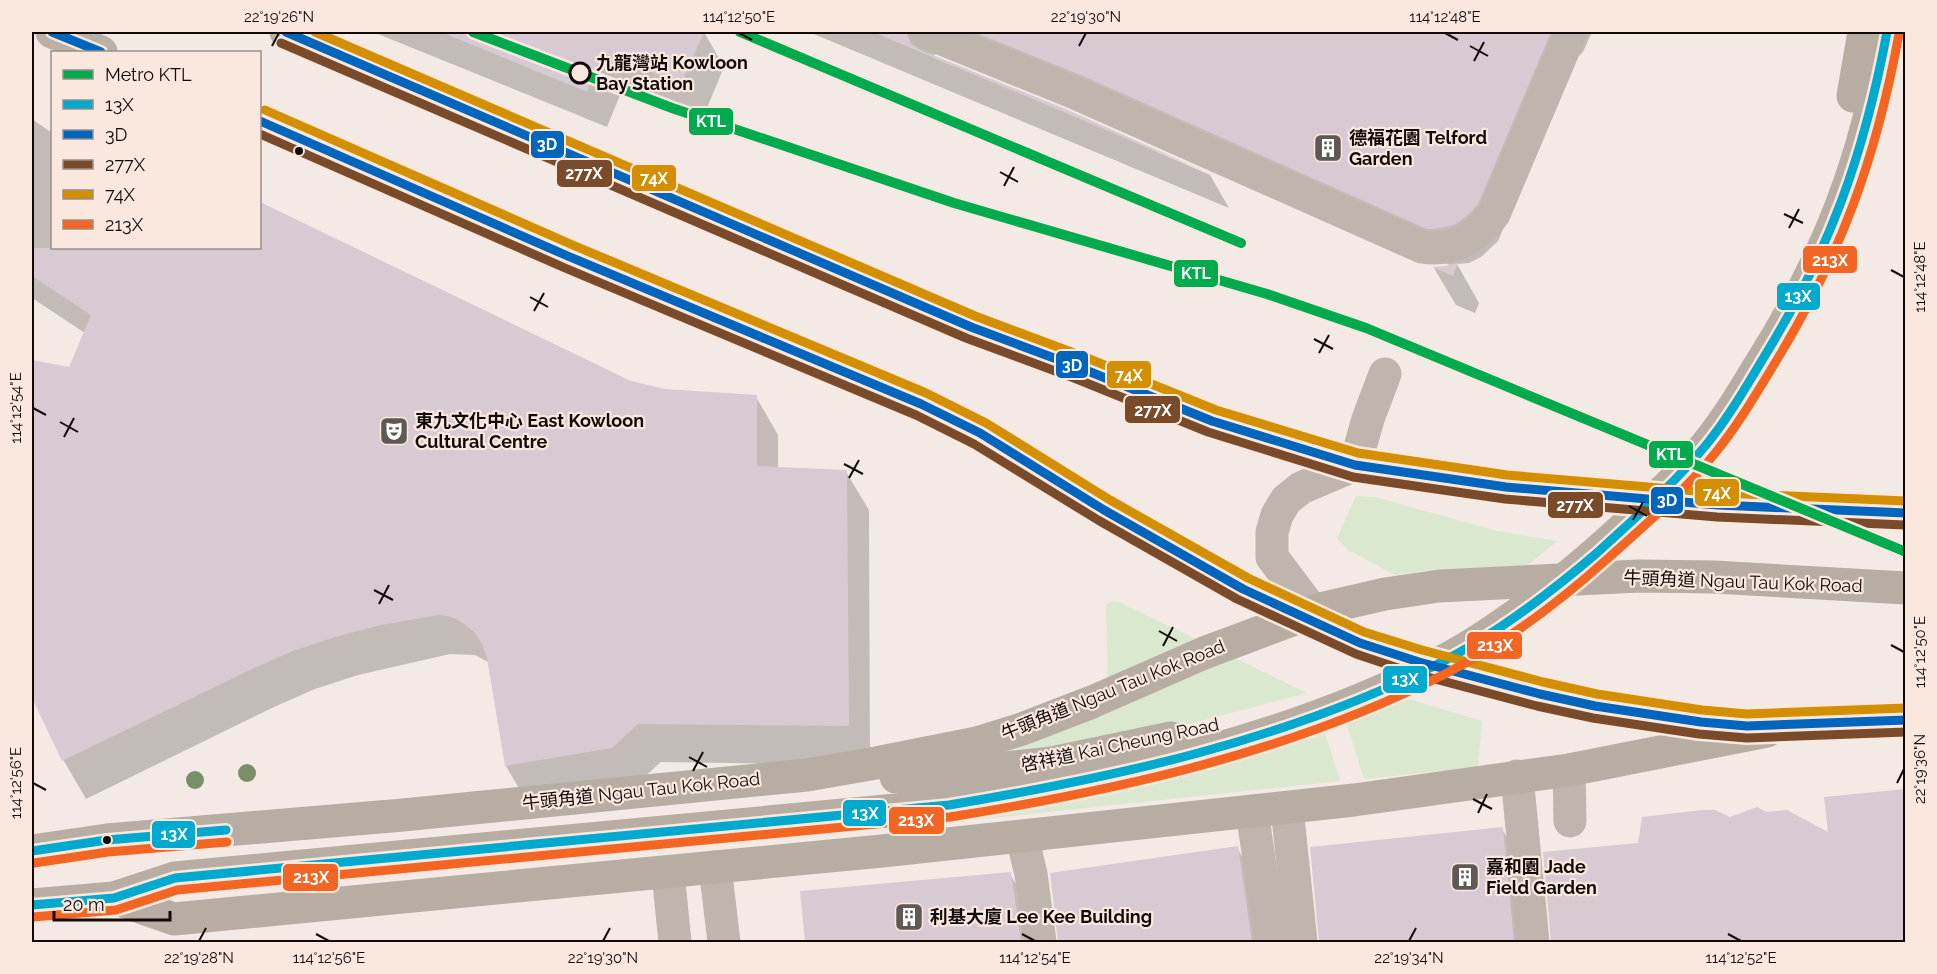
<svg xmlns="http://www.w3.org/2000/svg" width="1937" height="974" font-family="Raleway,'Noto Sans TC',sans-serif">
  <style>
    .green { fill: #d9e8ce }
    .shadow { fill: #0003 }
    .building { fill: #d8cad3 }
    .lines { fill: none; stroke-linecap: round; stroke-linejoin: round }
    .minor { stroke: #beb5ac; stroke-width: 33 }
    .major { stroke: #b8ada2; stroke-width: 33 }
    .highway { stroke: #bbb0a5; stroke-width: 33 }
    .bus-1-casing { stroke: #fae8df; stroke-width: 14 }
    .bus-2-casing { stroke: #fae8df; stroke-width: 14 }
    .bus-3-casing { stroke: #fae8df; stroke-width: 14 }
    .bus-4-casing { stroke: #fae8df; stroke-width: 14 }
    .bus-5-casing { stroke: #fae8df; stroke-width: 14 }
    .bus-1 { stroke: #00a9ce; stroke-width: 9 }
    .bus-2 { stroke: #0065bd; stroke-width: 9 }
    .bus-3 { stroke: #7a4b2a; stroke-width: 9 }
    .bus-4 { stroke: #d48f01; stroke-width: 9 }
    .bus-5 { stroke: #f26522; stroke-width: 9 }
    .metro-1-casing { stroke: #fae8df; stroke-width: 15 }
    .metro-1 { stroke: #00ab4e; stroke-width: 10 }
    .tree { fill: #788f6a }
    .ticks { fill: none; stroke: #100a08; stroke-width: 2 }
    .stop-dot { fill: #fae8df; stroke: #100a08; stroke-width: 3 }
    .bus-dot { fill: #100a08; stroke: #fae8df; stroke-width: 2 }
    .labels { text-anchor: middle; stroke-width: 4.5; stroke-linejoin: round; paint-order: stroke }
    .stop-label { font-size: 18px; font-weight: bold; fill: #100a08; stroke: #fae8df; text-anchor: start }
    .poi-label { font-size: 18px; font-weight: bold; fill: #100a08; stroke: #fae8df; text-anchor: start }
    .street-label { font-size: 18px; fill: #100a08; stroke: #fae8df }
    .line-badge { stroke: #fae8df; stroke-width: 2 }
    .badge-label { font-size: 16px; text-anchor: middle; font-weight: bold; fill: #fff }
    .neatline { fill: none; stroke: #100a08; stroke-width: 2 }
    .ticks-label { font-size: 15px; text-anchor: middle; fill: #100a08 }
  </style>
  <rect width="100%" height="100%" fill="#f4eae5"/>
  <!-- green -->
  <g class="green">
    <polygon points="1356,496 1375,497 1497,531 1557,541 1527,566 1437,569 1395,575 1348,550 1337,538"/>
    <polygon points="1112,601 1119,602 1307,693 1162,731 1004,762 1000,726 1108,681 1106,609 1106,605"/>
    <polygon points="1365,686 1482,721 1478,767 1364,779 1338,697"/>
    <polygon points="1324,730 1340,781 860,832 857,804"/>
  </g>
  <!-- shadow -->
  <g class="shadow">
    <polygon points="373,32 704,32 724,67 702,120 623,88 607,127"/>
    <polygon points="809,32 1592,32 1583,52 1574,61 1498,241 1481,257 1469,263 1457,264 1479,303 1475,313 1456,305 1434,268 1452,266 1105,112 943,49 932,57 1067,112 1210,175 1229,208"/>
    <polygon points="32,119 52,133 52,248 260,248 260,204 630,382 665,391 756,397 778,435 778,469 846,472 869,510 870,765 661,762 634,786 528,804 506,766 490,663 475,655 450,654 358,675 315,689 274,707 86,799 64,761 32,694 32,662 48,654 32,656 32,362 70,369 85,333 32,298"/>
    <polygon points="1906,790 1906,942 1553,942 1640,844 1730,819 1830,835 1826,798"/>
    <polygon points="1502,829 1522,864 1530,942 1321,942"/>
    <polygon points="1237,848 1257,882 1266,942 1060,942 1060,940"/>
    <polygon points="1010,874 1031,909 1035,942 806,942 801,893"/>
  </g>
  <!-- building -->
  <g class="building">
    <polygon points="441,32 704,32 681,84 602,52 587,92"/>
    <polygon points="873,32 907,32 910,43 918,49 1068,110 1211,174"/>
    <polygon points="974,32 1551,32 1478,204 1467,216 1454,225 1434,229 1427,229 1083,76"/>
    <polygon points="260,202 631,381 665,389 757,395 757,466 847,470 849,726 638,724 612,748 505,766 487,658 482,644 474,632 463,623 452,617 439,615 381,625 335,637 293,651 252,669 62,761 32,698 32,360 69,367 91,315 32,276 32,248 260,248"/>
    <polygon points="1458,263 1453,276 1432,267 1445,266"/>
    <polygon points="1905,789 1905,942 1551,942 1543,852 1638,843 1642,817 1702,810 1715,810 1730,817 1757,807 1766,812 1787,810 1828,832 1824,797"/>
    <polygon points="1503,827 1514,942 1319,942 1310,847"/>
    <polygon points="1238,846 1252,942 1058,942 1050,873"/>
    <polygon points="1011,872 1021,942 805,942 800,891"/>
  </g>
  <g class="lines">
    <!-- minor -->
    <g class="minor">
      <path d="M 925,32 L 1075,93 L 1422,247 C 1453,252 1475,239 1494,214 L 1571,32"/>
      <polyline points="1326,629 1272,557 1272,532 1277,515 1286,500 1301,488 1355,465 1368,419 1385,374"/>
      <polyline points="1569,770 1570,821"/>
      <polyline points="1517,776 1533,942"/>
      <polyline points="1287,808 1301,942"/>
      <polyline points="1252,811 1271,942"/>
      <polyline points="1022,837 1031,874 1040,942"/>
      <polyline points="715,867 724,942"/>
      <polyline points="668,873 675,942"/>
    </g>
    <!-- major -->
    <g class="major">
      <polyline points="1853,96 1864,32"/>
      <polyline points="896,777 956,773 1052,763 1171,738"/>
      <polyline points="32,851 107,840 403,815 807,775 876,763 977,743 1022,729 1092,702 1204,653 1324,608 1385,594 1439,586 1639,576 1714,577 1906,588"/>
      <polyline points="114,898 174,919 882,851 1354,800 1569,770 1767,731"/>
      <path d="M 32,905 L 114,898 L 175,878 L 949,805 C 1115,779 1285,742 1436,665 C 1472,647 1504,624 1536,601 C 1574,574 1608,543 1642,511 C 1661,493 1681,476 1698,455 C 1721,429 1740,398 1758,368 C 1828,258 1866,160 1887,32"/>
    </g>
    <!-- highway -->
    <g class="highway">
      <polyline points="52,32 101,52"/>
      <polyline points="286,32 835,270 971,327 1078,367 1212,421 1310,452 1355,465 1506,487 1718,505 1906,513"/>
      <polyline points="260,121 570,257 644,287 921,404 980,433 1104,510 1243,589 1360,643 1419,662 1540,694 1595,706 1701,722 1747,726 1906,720"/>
    </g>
    <!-- bus-1 casing -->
    <g class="bus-1-casing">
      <g id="bus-1">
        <polyline points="32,851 107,840 226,830"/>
        <path d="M 32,905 L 114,898 L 175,878 L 949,805 C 1117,777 1283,741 1436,665 C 1494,636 1549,594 1598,552 C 1635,518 1674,484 1706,445 C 1728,418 1746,387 1764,357 C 1830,250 1864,155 1887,32"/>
      </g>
    </g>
    <!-- bus-2 casing -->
    <g class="bus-2-casing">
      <g id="bus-2">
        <polyline points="52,32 101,52"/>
        <polyline points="286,32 971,327 1078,367 1212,421 1355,465 1506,487 1718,505 1906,513"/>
        <polyline points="260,121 570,257 921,404 980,433 1104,510 1243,589 1360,643 1419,662 1540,694 1595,706 1701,722 1747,726 1906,720"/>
      </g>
    </g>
    <!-- bus-3 casing -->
    <g class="bus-3-casing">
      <g id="bus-3">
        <polyline points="281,43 966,338 1074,378 1208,432 1353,477 1505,499 1717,517 1905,525"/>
        <polyline points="260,134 565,268 916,415 974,444 1098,520 1237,599 1356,654 1416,674 1537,706 1593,718 1699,734 1747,738 1906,732"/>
      </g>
    </g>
    <!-- bus-4 casing -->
    <g class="bus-4-casing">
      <g id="bus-4">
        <polyline points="315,32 975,316 1082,356 1216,410 1358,453 1507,475 1719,493 1906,501"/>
        <polyline points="265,110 575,246 926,393 986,423 1110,500 1248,578 1364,632 1422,650 1543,682 1597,694 1702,710 1747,714 1906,708"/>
      </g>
    </g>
    <!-- bus-5 casing -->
    <g class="bus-5-casing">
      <g id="bus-5">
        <polyline points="34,863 108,852 227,842"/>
        <path d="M 33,917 L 116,910 L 177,890 L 950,817 C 1119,790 1288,753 1443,675 C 1502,645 1557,604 1606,560 C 1644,526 1684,492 1716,452 C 1738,425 1756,394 1775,363 C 1841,255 1876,159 1899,34"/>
      </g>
    </g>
    <!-- bus-1 -->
    <use href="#bus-1" class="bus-1"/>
    <!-- bus-2 -->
    <use href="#bus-2" class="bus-2"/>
    <!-- bus-3 -->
    <use href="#bus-3" class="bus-3"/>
    <!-- bus-4 -->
    <use href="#bus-4" class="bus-4"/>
    <!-- bus-5 -->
    <use href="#bus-5" class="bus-5"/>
    <!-- metro-1 casing -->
    <g class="metro-1-casing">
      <g id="metro-1">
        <polyline points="473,32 672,108 954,203 1267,294 1366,328 1906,552"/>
        <polyline points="740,32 1241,243"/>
      </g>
    </g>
    <!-- metro-1 -->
    <use href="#metro-1" class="metro-1"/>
  </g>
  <!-- trees -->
  <g class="tree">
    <circle cx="247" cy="773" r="9"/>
    <circle cx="195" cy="780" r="9"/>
  </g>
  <!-- ticks -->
  <path class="ticks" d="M 739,33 L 752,40M 1445,33 L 1458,40M 272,46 L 279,33M 1079,46 L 1086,33M 1470,46 L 1488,56M 1474,61 L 1484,42M 1000,172 L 1018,182M 1004,186 L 1014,167M 1784,214 L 1803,223M 1789,228 L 1799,209M 1891,270 L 1904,277M 530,297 L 548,307M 534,311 L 544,293M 1314,339 L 1333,349M 1319,353 L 1329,335M 33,408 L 46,415M 60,422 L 78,432M 64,437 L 74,418M 844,464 L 863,474M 849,478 L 859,460M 1629,506 L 1647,516M 1633,520 L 1643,502M 374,590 L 393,600M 379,604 L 389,585M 1159,631 L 1177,641M 1891,645 L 1904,652M 1163,646 L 1173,627M 689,757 L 707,767M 693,771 L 703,752M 33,783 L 46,790M 1897,783 L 1904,769M 1473,799 L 1492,809M 1478,813 L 1487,794M 316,934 L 329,941M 1022,934 L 1035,941M 1728,934 L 1741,941M 199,941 L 206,928M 603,941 L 610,928M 1409,941 L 1416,928"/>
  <!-- icons -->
  <defs>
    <g id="building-square" transform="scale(1.5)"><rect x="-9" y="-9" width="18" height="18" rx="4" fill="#605855" stroke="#fae8df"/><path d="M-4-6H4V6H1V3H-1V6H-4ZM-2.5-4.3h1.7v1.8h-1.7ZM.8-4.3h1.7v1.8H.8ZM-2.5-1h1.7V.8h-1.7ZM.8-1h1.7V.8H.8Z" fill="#fff"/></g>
    <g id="theatre-square" transform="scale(1.5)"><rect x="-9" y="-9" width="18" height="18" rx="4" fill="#605855" stroke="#fae8df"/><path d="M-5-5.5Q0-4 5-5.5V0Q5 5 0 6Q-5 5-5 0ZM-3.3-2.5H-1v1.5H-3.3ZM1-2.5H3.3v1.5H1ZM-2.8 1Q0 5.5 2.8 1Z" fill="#fff"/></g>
  </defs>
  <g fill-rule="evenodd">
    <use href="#building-square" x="1328" y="148"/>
    <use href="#theatre-square" x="394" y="431"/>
    <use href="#building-square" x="1465" y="877"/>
    <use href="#building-square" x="909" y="917"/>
  </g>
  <!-- markers -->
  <circle class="stop-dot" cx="580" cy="73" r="10"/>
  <g class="bus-dot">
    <circle cx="299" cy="151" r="5"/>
    <circle cx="107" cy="840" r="5"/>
  </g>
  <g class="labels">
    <!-- stop labels -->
    <g class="stop-label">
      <text x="596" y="69">九龍灣站 Kowloon<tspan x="596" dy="21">Bay Station</tspan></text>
    </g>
    <!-- poi labels -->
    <g class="poi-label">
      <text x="1349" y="144">德福花園 Telford<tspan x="1349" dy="21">Garden</tspan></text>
      <text x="415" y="427">東九文化中心 East Kowloon<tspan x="415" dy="21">Cultural Centre</tspan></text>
      <text x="1486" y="873">嘉和園 Jade<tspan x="1486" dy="21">Field Garden</tspan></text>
      <text x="930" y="923">利基大廈 Lee Kee Building</text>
    </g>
    <!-- street labels -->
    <g class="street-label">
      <text transform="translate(1743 582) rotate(2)" y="6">牛頭角道 Ngau Tau Kok Road</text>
      <text transform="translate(1113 690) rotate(-22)" y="6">牛頭角道 Ngau Tau Kok Road</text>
      <text transform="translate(1120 745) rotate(-12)" y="6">啓祥道 Kai Cheung Road</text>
      <text transform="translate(641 791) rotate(-6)" y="6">牛頭角道 Ngau Tau Kok Road</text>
    </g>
  </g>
  <g class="line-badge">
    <rect x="688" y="107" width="46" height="29" rx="6" fill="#00ab4e"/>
    <rect x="530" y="130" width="35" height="29" rx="6" fill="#0065bd"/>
    <rect x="556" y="159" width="57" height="29" rx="6" fill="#7a4b2a"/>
    <rect x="631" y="164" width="46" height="28" rx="6" fill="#d48f01"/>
    <rect x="1802" y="245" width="56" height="29" rx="6" fill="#f26522"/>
    <rect x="1173" y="259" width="46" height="29" rx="6" fill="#00ab4e"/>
    <rect x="1776" y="282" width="45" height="29" rx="6" fill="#00a9ce"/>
    <rect x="1055" y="350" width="34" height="29" rx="6" fill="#0065bd"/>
    <rect x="1106" y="360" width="46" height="29" rx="6" fill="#d48f01"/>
    <rect x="1124" y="395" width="57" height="29" rx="6" fill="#7a4b2a"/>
    <rect x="1648" y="440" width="46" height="29" rx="6" fill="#00ab4e"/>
    <rect x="1694" y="478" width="46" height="29" rx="6" fill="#d48f01"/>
    <rect x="1650" y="486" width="34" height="29" rx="6" fill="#0065bd"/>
    <rect x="1547" y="491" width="57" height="28" rx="6" fill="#7a4b2a"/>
    <rect x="1466" y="631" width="57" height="29" rx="6" fill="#f26522"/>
    <rect x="1382" y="665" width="46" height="29" rx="6" fill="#00a9ce"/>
    <rect x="842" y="799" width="45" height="28" rx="6" fill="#00a9ce"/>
    <rect x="888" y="806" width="57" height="29" rx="6" fill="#f26522"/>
    <rect x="151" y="820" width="45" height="29" rx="6" fill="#00a9ce"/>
    <rect x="282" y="863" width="57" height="29" rx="6" fill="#f26522"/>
  </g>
  <g class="badge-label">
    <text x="711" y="127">KTL</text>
    <text x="547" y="150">3D</text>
    <text x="584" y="179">277X</text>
    <text x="654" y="184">74X</text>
    <text x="1830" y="266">213X</text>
    <text x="1196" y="279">KTL</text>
    <text x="1798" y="302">13X</text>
    <text x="1072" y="371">3D</text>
    <text x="1129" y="381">74X</text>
    <text x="1153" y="416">277X</text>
    <text x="1671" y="460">KTL</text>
    <text x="1717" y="499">74X</text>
    <text x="1667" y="506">3D</text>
    <text x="1575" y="511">277X</text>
    <text x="1495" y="651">213X</text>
    <text x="1405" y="685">13X</text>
    <text x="865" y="819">13X</text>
    <text x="916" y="826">213X</text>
    <text x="174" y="840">13X</text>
    <text x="311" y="883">213X</text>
  </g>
  <!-- border -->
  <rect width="1937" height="974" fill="none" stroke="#fae8df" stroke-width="66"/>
  <!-- legend -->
  <rect x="51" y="51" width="210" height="198" fill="#fae8df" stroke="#9c8f89" stroke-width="1.5"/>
  <rect x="63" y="70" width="30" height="9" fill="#00ab4e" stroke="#9c8f89" stroke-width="1.5"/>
  <text x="105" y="81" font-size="18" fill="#100a08">Metro KTL</text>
  <rect x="63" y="100" width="30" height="9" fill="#00a9ce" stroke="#9c8f89" stroke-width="1.5"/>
  <text x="105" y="111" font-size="18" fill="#100a08">13X</text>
  <rect x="63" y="130" width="30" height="9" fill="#0065bd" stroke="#9c8f89" stroke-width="1.5"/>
  <text x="105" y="141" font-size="18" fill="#100a08">3D</text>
  <rect x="63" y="160" width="30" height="9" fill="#7a4b2a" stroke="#9c8f89" stroke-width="1.5"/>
  <text x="105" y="171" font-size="18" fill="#100a08">277X</text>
  <rect x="63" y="190" width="30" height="9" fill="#d48f01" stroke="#9c8f89" stroke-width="1.5"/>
  <text x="105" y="201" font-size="18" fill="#100a08">74X</text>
  <rect x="63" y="220" width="30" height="9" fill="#f26522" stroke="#9c8f89" stroke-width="1.5"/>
  <text x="105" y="231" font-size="18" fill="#100a08">213X</text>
  <!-- scale -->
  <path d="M54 911v9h116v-9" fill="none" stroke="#100a08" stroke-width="3"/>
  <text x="63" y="911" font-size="18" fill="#100a08" stroke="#fae8df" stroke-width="4.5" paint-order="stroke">20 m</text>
  <rect x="33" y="33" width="1871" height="908" class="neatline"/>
  <g class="ticks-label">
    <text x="279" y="22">22°19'26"N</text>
    <text x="739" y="22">114°12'50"E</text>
    <text x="1086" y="22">22°19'30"N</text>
    <text x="1445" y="22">114°12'48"E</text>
    <text transform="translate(1920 277) rotate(-90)" y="5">114°12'48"E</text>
    <text transform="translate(16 408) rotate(-90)" y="5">114°12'54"E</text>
    <text transform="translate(1920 652) rotate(-90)" y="5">114°12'50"E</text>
    <text transform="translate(1920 769) rotate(-90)" y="5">22°19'36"N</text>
    <text transform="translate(16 783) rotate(-90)" y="5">114°12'56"E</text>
    <text x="199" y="963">22°19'28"N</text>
    <text x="329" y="963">114°12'56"E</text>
    <text x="603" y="963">22°19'30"N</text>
    <text x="1035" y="963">114°12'54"E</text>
    <text x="1409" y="963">22°19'34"N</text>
    <text x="1741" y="963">114°12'52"E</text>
  </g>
</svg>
